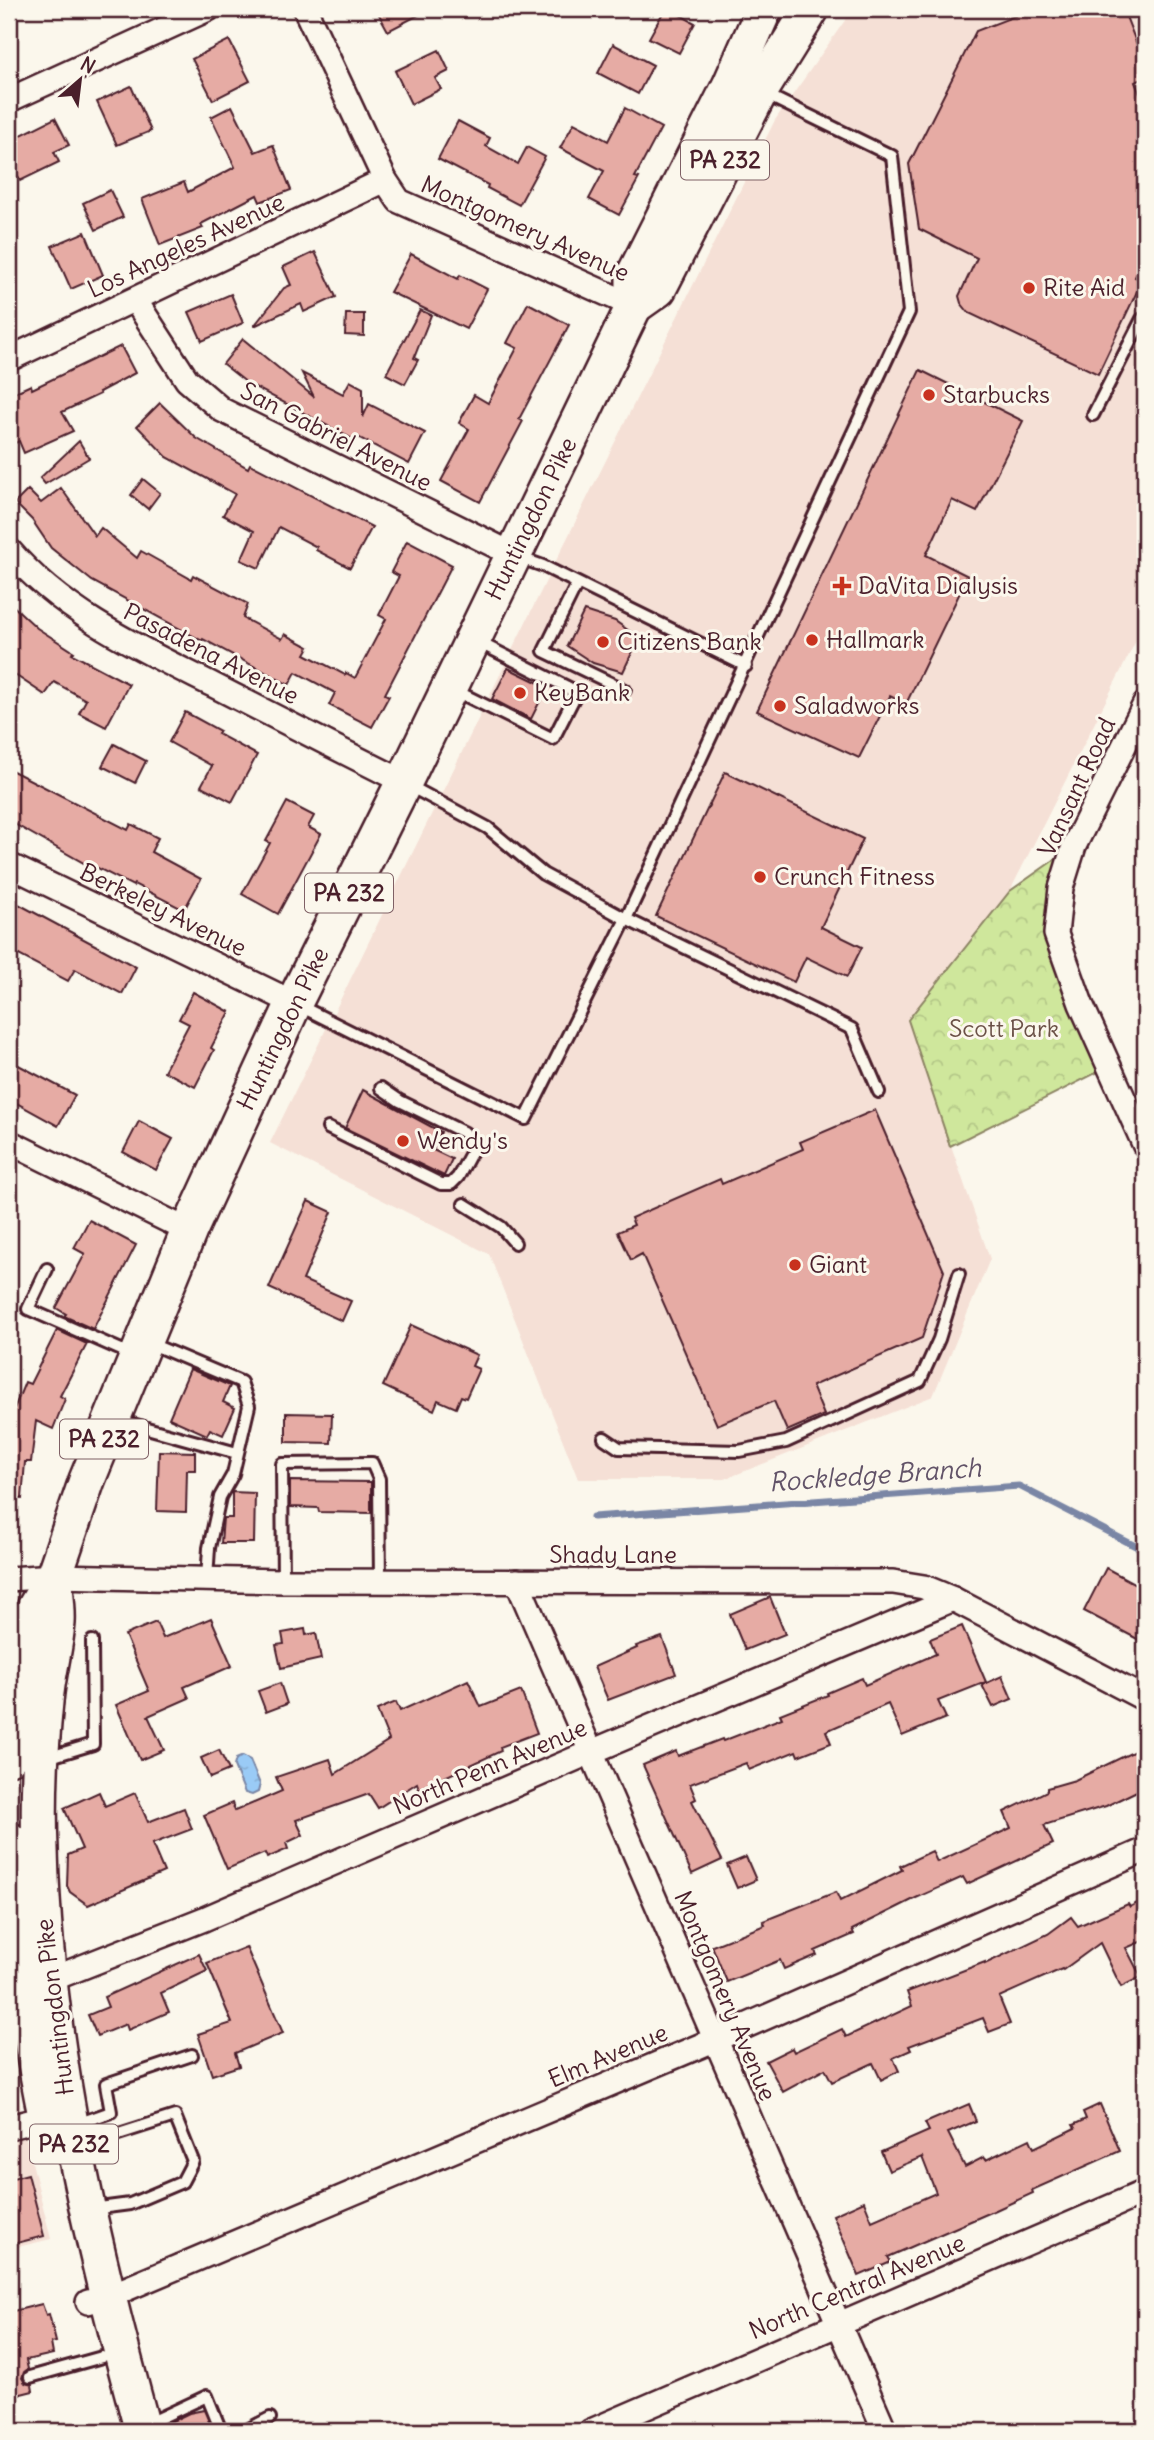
<svg xmlns="http://www.w3.org/2000/svg" width="1154" height="2440" font-family="Delius,sans-serif">
  <style>
    .built { fill: #f5e0d6 }
    .park { fill: url(#park-crowns); stroke: #8c8364; stroke-width: 2 }
    .water { fill: url(#water-ripples); stroke: #7a86a5; stroke-width: 2 }
    .lines { fill: none; stroke-linecap: round; stroke-linejoin: round }
    .stream { stroke: #7a86a5; stroke-width: 7 }
    .building { fill: #e6aba4; stroke: #4a1f2b; stroke-width: 2 }
    .service-casing { stroke: #4a1f2b; stroke-width: 16 }
    .minor-casing { stroke: #4a1f2b; stroke-width: 28 }
    .primary-casing { stroke: #4a1f2b; stroke-width: 40 }
    .service { stroke: #fbf7ec; stroke-width: 10 }
    .minor { stroke: #fbf7ec; stroke-width: 23 }
    .primary { stroke: #fbf7ec; stroke-width: 35 }
    .poi-dot { fill: #c8321e; stroke: #fbf7ec; stroke-width: 2.5 }
    .labels { text-anchor: middle; stroke-width: 6; stroke-linejoin: round; paint-order: stroke }
    .shield { fill: #fbf7ec; stroke: #7f6065; stroke-width: 2 }
    .shield-label { font-size: 23px; font-weight: bold; fill: #4a1f2b }
    .street-label { font-size: 24px; fill: #4a1f2b; stroke: #fbf7ec }
    .poi-label { font-size: 24px; fill: #4a1f2b; stroke: #fbf7ec; text-anchor: start }
    .park-label { font-size: 24px; fill: #6b5147; stroke: #fbf7ec }
    .water-label { font-size: 26px; font-style: italic; fill: #625368; stroke: #fbf7ec }
  </style>
  <defs>
    <pattern id="park-crowns" width="20" height="18" patternUnits="userSpaceOnUse" patternTransform="scale(1.75)"><rect width="20" height="18" fill="#cfe79c"/><path d="M2 6a3 3 0 1 1 6 0M12 15a3 3 0 1 1 6 0" fill="none" stroke="#b3c687"/></pattern>
    <pattern id="water-ripples" width="26" height="14" patternUnits="userSpaceOnUse" patternTransform="scale(1.75)"><rect width="26" height="14" fill="#9acbf6"/><path d="M2 4q2-2 4 0t4 0M15 11q2-2 4 0t4 0" fill="none" stroke="#86aed3"/></pattern>
  </defs>
  <rect width="100%" height="100%" fill="#fbf7ec"/>
  <filter id="ink" filterUnits="userSpaceOnUse"><feTurbulence type="fractalNoise" baseFrequency=".0143" numOctaves="2"/><feDisplacementMap in="SourceGraphic" scale="14" xChannelSelector="R" yChannelSelector="G"/><feConvolveMatrix kernelMatrix="1 2 1 2 8 2 1 2 1" color-interpolation-filters="sRGB"/></filter>
  <g filter="url(#ink)">
    <!-- built -->
    <g class="built">
      <polygon points="853,9 1145,9 1145,623 1010,891 908,1020 990,1259 933,1396 725,1479 578,1479 489,1254 270,1143 544,585 775,120"/>
      <polygon points="9,2043 26,2138 51,2239 9,2249"/>
    </g>
    <!-- park -->
    <polygon class="park" points="1074,846 1056,935 1110,1066 950,1146 908,1020 1010,891"/>
    <!-- water -->
    <polygon class="water" points="243,1756 250,1760 260,1784 258,1792 252,1795 245,1793 234,1766 236,1759"/>
    <g class="lines">
      <!-- stream -->
      <polyline class="stream" points="593,1517 1019,1486 1145,1551"/>
    </g>
    <!-- building -->
    <g class="building">
      <polygon points="376,9 430,9 388,31"/>
      <polygon points="665,9 669,9 695,23 679,53 649,38"/>
      <polygon points="1033,9 1123,9 1145,65 1145,78 1135,82 1145,107 1145,255 1135,277 1142,281 1098,374 969,313 961,303 959,296 977,258 919,229 909,164 976,31"/>
      <polygon points="229,40 250,81 213,100 192,59"/>
      <polygon points="613,44 653,65 638,94 598,73"/>
      <polygon points="439,50 449,71 435,78 441,89 411,104 395,71"/>
      <polygon points="131,86 151,131 117,145 97,102"/>
      <polygon points="232,106 255,152 273,145 291,190 260,202 257,195 201,224 203,228 160,245 142,199 184,182 188,192 235,167 211,117"/>
      <polygon points="625,108 661,128 635,177 639,178 619,215 589,199 604,171 560,148 574,123 608,141"/>
      <polygon points="55,118 69,145 54,152 59,162 20,181 9,158 9,141"/>
      <polygon points="458,121 490,138 486,146 518,164 527,147 545,157 519,205 487,188 488,185 438,159"/>
      <polygon points="110,190 123,217 96,230 83,203"/>
      <polygon points="85,232 103,275 71,289 52,246"/>
      <polygon points="315,252 336,297 304,312 301,304 254,326 284,288 291,285 283,267"/>
      <polygon points="411,254 458,279 460,275 487,289 466,329 390,292"/>
      <polygon points="231,294 243,323 202,341 189,312"/>
      <polygon points="528,303 569,325 519,419 523,421 480,502 441,481 469,429 459,423 474,395 488,403 517,348 507,343"/>
      <polygon points="420,310 431,315 414,358 418,360 405,384 386,374"/>
      <polygon points="346,314 364,314 364,336 345,335"/>
      <polygon points="243,339 314,397 302,373 343,394 350,381 363,388 363,417 369,404 425,433 409,464 356,436 354,440 247,383 223,364"/>
      <polygon points="121,346 135,373 99,392 100,394 62,412 73,431 24,453 19,441 9,446 9,395 31,385 32,389"/>
      <polygon points="920,370 1023,421 977,512 952,500 926,555 968,576 906,704 890,696 859,758 757,711"/>
      <polygon points="160,403 196,438 248,468 250,464 372,527 350,568 316,550 317,547 279,527 259,568 241,560 254,531 223,515 235,494 167,457 137,426"/>
      <polygon points="79,441 89,458 45,484 40,478"/>
      <polygon points="143,479 160,493 148,509 131,495"/>
      <polygon points="61,488 95,536 101,528 137,558 141,551 191,579 193,575 248,604 243,618 282,639 285,634 309,647 305,654 345,675 346,673 355,678 386,619 379,615 399,576 391,572 407,541 452,565 385,694 389,696 372,727 329,705 335,693 296,672 289,685 203,639 202,641 92,581 51,548 32,520 15,503 28,490 41,503"/>
      <polygon points="9,602 37,628 74,652 72,654 129,684 106,727 79,713 86,700 54,682 45,695 9,671"/>
      <polygon points="584,611 615,621 639,638 623,672 593,663 567,646"/>
      <polygon points="508,668 547,687 531,719 492,699"/>
      <polygon points="185,712 220,731 218,734 257,755 232,802 201,786 212,766 169,742"/>
      <polygon points="114,744 146,761 135,783 102,766"/>
      <polygon points="9,769 128,830 131,824 158,838 151,852 201,879 184,910 134,884 133,886 92,865 91,867 9,821"/>
      <polygon points="725,772 863,839 821,927 862,947 847,977 806,957 794,982 656,916"/>
      <polygon points="287,802 314,816 308,827 321,834 278,914 242,894 270,843 266,841"/>
      <polygon points="9,899 136,967 122,994 75,969 68,981 9,950"/>
      <polygon points="193,992 230,1012 211,1048 214,1050 195,1087 164,1071 189,1024 179,1019"/>
      <polygon points="9,1060 75,1095 58,1126 9,1099"/>
      <polygon points="363,1090 441,1132 433,1150 452,1159 444,1176 345,1128"/>
      <polygon points="875,1110 944,1271 922,1338 812,1386 824,1415 787,1431 774,1401 717,1425 642,1254 631,1260 618,1232 634,1225 631,1218 720,1179 722,1184 803,1149 800,1142"/>
      <polygon points="139,1121 173,1139 156,1170 123,1152"/>
      <polygon points="308,1201 332,1212 303,1280 351,1301 342,1321 269,1288"/>
      <polygon points="89,1220 136,1245 93,1329 64,1316 66,1314 56,1308 85,1254 74,1248"/>
      <polygon points="411,1325 477,1355 472,1366 479,1369 466,1398 461,1396 456,1408 438,1400 434,1410 383,1386"/>
      <polygon points="57,1330 87,1344 60,1396 65,1399 53,1429 36,1421 31,1462 25,1462 22,1499 9,1498 9,1421 25,1382 30,1384"/>
      <polygon points="190,1369 230,1386 223,1402 235,1408 223,1435 210,1429 207,1435 169,1418"/>
      <polygon points="286,1413 332,1414 331,1443 286,1442"/>
      <polygon points="159,1451 195,1452 195,1470 187,1470 186,1512 157,1511"/>
      <polygon points="290,1481 371,1482 371,1513 319,1512 318,1508 290,1507"/>
      <polygon points="232,1492 255,1493 254,1543 221,1543 223,1518 232,1518"/>
      <polygon points="1106,1568 1145,1589 1145,1643 1084,1611"/>
      <polygon points="770,1597 785,1634 745,1650 730,1614"/>
      <polygon points="211,1618 232,1666 184,1687 189,1698 148,1716 164,1750 140,1760 116,1705 149,1691 125,1635 156,1622 163,1638"/>
      <polygon points="962,1626 986,1682 938,1701 946,1718 902,1736 888,1704 826,1731 831,1743 798,1756 796,1751 749,1770 746,1763 690,1784 696,1799 692,1801 722,1860 692,1874 643,1765 676,1751 678,1756 722,1739 723,1741 782,1718 780,1714 828,1695 827,1693 862,1678 865,1685 936,1654 930,1639"/>
      <polygon points="305,1629 306,1635 316,1633 321,1659 281,1668 276,1645 284,1644 282,1633"/>
      <polygon points="662,1637 676,1674 608,1700 594,1667 637,1648 636,1646"/>
      <polygon points="1002,1676 1012,1699 993,1707 982,1685"/>
      <polygon points="468,1680 481,1707 521,1691 537,1733 500,1747 501,1751 419,1789 417,1783 378,1808 369,1794 296,1820 303,1835 286,1843 288,1849 267,1858 265,1853 227,1869 204,1815 232,1803 235,1811 282,1791 276,1777 330,1759 335,1774 389,1740 377,1710 396,1702 400,1711"/>
      <polygon points="280,1683 287,1704 266,1712 258,1691"/>
      <polygon points="1145,1746 1145,1787 1106,1806 1044,1825 1053,1844 967,1884 963,1877 916,1898 852,1930 854,1934 815,1951 817,1955 784,1969 780,1960 727,1982 712,1946 765,1925 763,1921 836,1892 840,1901 902,1870 900,1866 932,1851 937,1862 1011,1828 1004,1812 1047,1791 1047,1788 1075,1780"/>
      <polygon points="219,1750 229,1770 210,1778 201,1758"/>
      <polygon points="99,1792 105,1806 135,1793 148,1822 184,1808 192,1829 152,1844 164,1872 88,1905 70,1892 67,1886 68,1855 82,1849 64,1808"/>
      <polygon points="746,1857 756,1880 737,1888 727,1865"/>
      <polygon points="1145,1899 1145,1940 1126,1948 1141,1977 1121,1987 1100,1943 1063,1970 1062,1969 999,1997 1010,2024 989,2032 983,2018 909,2046 911,2050 893,2058 899,2071 881,2080 873,2063 832,2082 825,2069 783,2092 766,2061 792,2048 794,2052 842,2029 846,2037 912,2006 907,1992 985,1962 985,1964 1048,1934 1071,1917 1078,1926 1128,1904 1130,1907"/>
      <polygon points="246,1947 283,2033 235,2053 239,2066 212,2075 198,2034 232,2023 207,1963"/>
      <polygon points="199,1954 207,1971 161,1993 169,2012 128,2030 126,2024 97,2036 88,2015 108,2007 104,1997"/>
      <polygon points="969,2104 976,2121 948,2133 965,2167 984,2157 986,2160 1030,2139 1034,2148 1075,2128 1073,2125 1086,2119 1083,2112 1100,2104 1120,2151 1032,2190 1033,2193 996,2210 888,2257 891,2262 859,2276 833,2215 864,2201 872,2221 936,2193 922,2157 889,2171 881,2152 929,2131 925,2123"/>
      <polygon points="28,2174 44,2236 9,2245 9,2179"/>
      <polygon points="42,2304 46,2315 49,2314 56,2342 51,2343 53,2354 26,2360 28,2369 24,2372 22,2378 25,2383 32,2385 33,2391 9,2397 9,2312"/>
      <polygon points="204,2410 213,2431 163,2431 162,2426 189,2413"/>
    </g>
    <g class="lines">
      <!-- service casing -->
      <g class="service-casing">
        <g id="service">
          <polyline points="1093,415 1142,319 1145,318"/>
          <polyline points="518,557 543,566 746,666"/>
          <polyline points="577,584 544,651 625,690"/>
          <polyline points="454,690 553,739 577,692 476,641"/>
          <polyline points="406,784 488,828 543,874 626,919 852,1029 879,1092"/>
          <polyline points="298,1005 526,1119 626,919 909,312 892,156 763,93"/>
          <polyline points="328,1128 441,1184 451,1184 458,1177 471,1153 471,1142 465,1133 400,1101 381,1088"/>
          <polyline points="464,1204 501,1227 515,1243"/>
          <polyline points="47,1269 28,1309 135,1356"/>
          <polyline points="149,1343 241,1382 249,1406 233,1474 220,1497 209,1548 207,1579"/>
          <polyline points="118,1420 237,1453"/>
          <polyline points="604,1438 619,1448 739,1451 786,1442 920,1381 939,1339 959,1274"/>
          <polyline points="283,1581 282,1464 372,1463 379,1479 380,1581"/>
          <polyline points="47,1758 93,1744 92,1641"/>
          <polyline points="77,2124 111,2112 106,2084 192,2055"/>
          <polyline points="81,2146 175,2116 193,2161 182,2182 130,2204 92,2209"/>
          <polyline points="30,2377 102,2357"/>
          <polyline points="145,2425 207,2396 221,2431"/>
          <polyline points="245,2431 270,2418"/>
        </g>
      </g>
      <!-- minor casing -->
      <g class="minor-casing">
        <g id="minor">
          <polyline points="305,9 385,180 399,201 634,306"/>
          <polyline points="9,100 208,9"/>
          <polyline points="135,300 187,380 222,410 514,555"/>
          <polyline points="9,359 385,180"/>
          <path d="M 9,550 C 64,614 139,648 213,685 C 277,718 340,750 404,782"/>
          <polyline points="1145,704 1074,846 1061,888 1056,934 1081,1004 1145,1146"/>
          <polyline points="9,865 294,1003"/>
          <polyline points="9,1142 189,1231"/>
          <polyline points="9,1579 54,1576 283,1581 893,1582 924,1587 953,1599 1145,1699"/>
          <polyline points="517,1581 885,2431"/>
          <polyline points="47,1981 204,1919 591,1752 953,1599"/>
          <polyline points="9,2127 58,2115"/>
          <polyline points="88,2302 107,2297 714,2040 1145,1850"/>
          <polyline points="591,2431 1145,2192"/>
        </g>
      </g>
      <!-- primary casing -->
      <g class="primary-casing">
        <g id="primary">
          <polyline points="634,306 658,289 760,91 811,9"/>
          <path d="M 54,1576 C 55,1591 58,1608 57,1623 C 55,1649 47,1675 45,1702 C 40,1751 38,1800 40,1850 C 45,2048 91,2241 143,2431"/>
          <polyline points="9,1757 12,1701 29,1618 54,1576 87,1480 189,1231 294,1003 404,782 634,306 634,276 730,86 764,9"/>
          <path d="M 9,1840 C 14,1938 29,2034 49,2130"/>
        </g>
      </g>
      <!-- service -->
      <use href="#service" class="service"/>
      <!-- minor -->
      <use href="#minor" class="minor"/>
      <!-- primary -->
      <use href="#primary" class="primary"/>
    </g>
  </g>
  <!-- markers -->
  <g class="poi-dot">
    <circle cx="1029" cy="288" r="7"/>
    <circle cx="929" cy="395" r="7"/>
    <path d="M838.5 575.5h7v7h7v7h-7v7h-7v-7h-7v-7h7z"/>
    <circle cx="812" cy="640" r="7"/>
    <circle cx="603" cy="642" r="7"/>
    <circle cx="520" cy="693" r="7"/>
    <circle cx="780" cy="706" r="7"/>
    <circle cx="760" cy="877" r="7"/>
    <circle cx="403" cy="1141" r="7"/>
    <circle cx="795" cy="1265" r="7"/>
  </g>
  <g class="labels">
    <!-- shield labels -->
    <g class="shield">
      <rect x="681" y="140.5" width="88" height="39" rx="5"/>
      <rect x="305" y="873.5" width="88" height="39" rx="5"/>
      <rect x="60" y="1419.5" width="88" height="39" rx="5"/>
      <rect x="30" y="2124.5" width="88" height="39" rx="5"/>
    </g>
    <g class="shield-label">
      <text x="725" y="168">PA 232</text>
      <text x="349" y="901">PA 232</text>
      <text x="104" y="1447">PA 232</text>
      <text x="74" y="2152">PA 232</text>
    </g>
    <!-- street labels -->
    <g class="street-label">
      <text transform="translate(525 229) rotate(24)" y="8">Montgomery Avenue</text>
      <text transform="translate(186 246) rotate(-25)" y="8">Los Angeles Avenue</text>
      <text transform="translate(336 437) rotate(27)" y="8">San Gabriel Avenue</text>
      <text transform="translate(531 519) rotate(-64)" y="8">Huntingdon Pike</text>
      <text transform="translate(211 654) rotate(27)" y="8">Pasadena Avenue</text>
      <text transform="translate(1077 787) rotate(-65)" y="8">Vansant Road</text>
      <text transform="translate(163 910) rotate(26)" y="8">Berkeley Avenue</text>
      <text transform="translate(283 1029) rotate(-64)" y="8">Huntingdon Pike</text>
      <text x="613" y="1563">Shady Lane</text>
      <text transform="translate(490 1767) rotate(-23)" y="8">North Penn Avenue</text>
      <text transform="translate(725 1996) rotate(67)" y="8">Montgomery Avenue</text>
      <text transform="translate(55 2007) rotate(-97)" y="8">Huntingdon Pike</text>
      <text transform="translate(608 2056) rotate(-23)" y="8">Elm Avenue</text>
      <text transform="translate(857 2287) rotate(-23)" y="8">North Central Avenue</text>
    </g>
    <!-- poi labels -->
    <g class="poi-label">
      <text x="1043" y="296">Rite Aid</text>
      <text x="943" y="403">Starbucks</text>
      <text x="858" y="594">DaVita Dialysis</text>
      <text x="826" y="648">Hallmark</text>
      <text x="617" y="650">Citizens Bank</text>
      <text x="534" y="701">KeyBank</text>
      <text x="794" y="714">Saladworks</text>
      <text x="774" y="885">Crunch Fitness</text>
      <text x="417" y="1149">Wendy's</text>
      <text x="809" y="1273">Giant</text>
    </g>
    <!-- park labels -->
    <g class="park-label">
      <text x="1004" y="1037">Scott Park</text>
    </g>
    <!-- water labels -->
    <g class="water-label">
      <text transform="translate(875 1475) rotate(-4)" y="9">Rockledge Branch</text>
    </g>
  </g>
  <!-- margin -->
  <rect width="1154" height="2440" fill="none" stroke="#fbf7ec" stroke-width="35"/>
  <rect x="18" y="18" width="1119" height="2405" fill="none" stroke="#4a1f2b" stroke-width="2.5" filter="url(#ink)"/>
  <!-- north arrow -->
  <g transform="translate(80 80) rotate(28)" stroke="#fbf7ec" stroke-width="5" paint-order="stroke">
  <path d="M0-5L12 26L0 18L-12 26Z" fill="#4a1f2b"/>
  <text y="-10" font-size="19" font-weight="bold" text-anchor="middle" fill="#4a1f2b">N</text>
  </g>
</svg>
